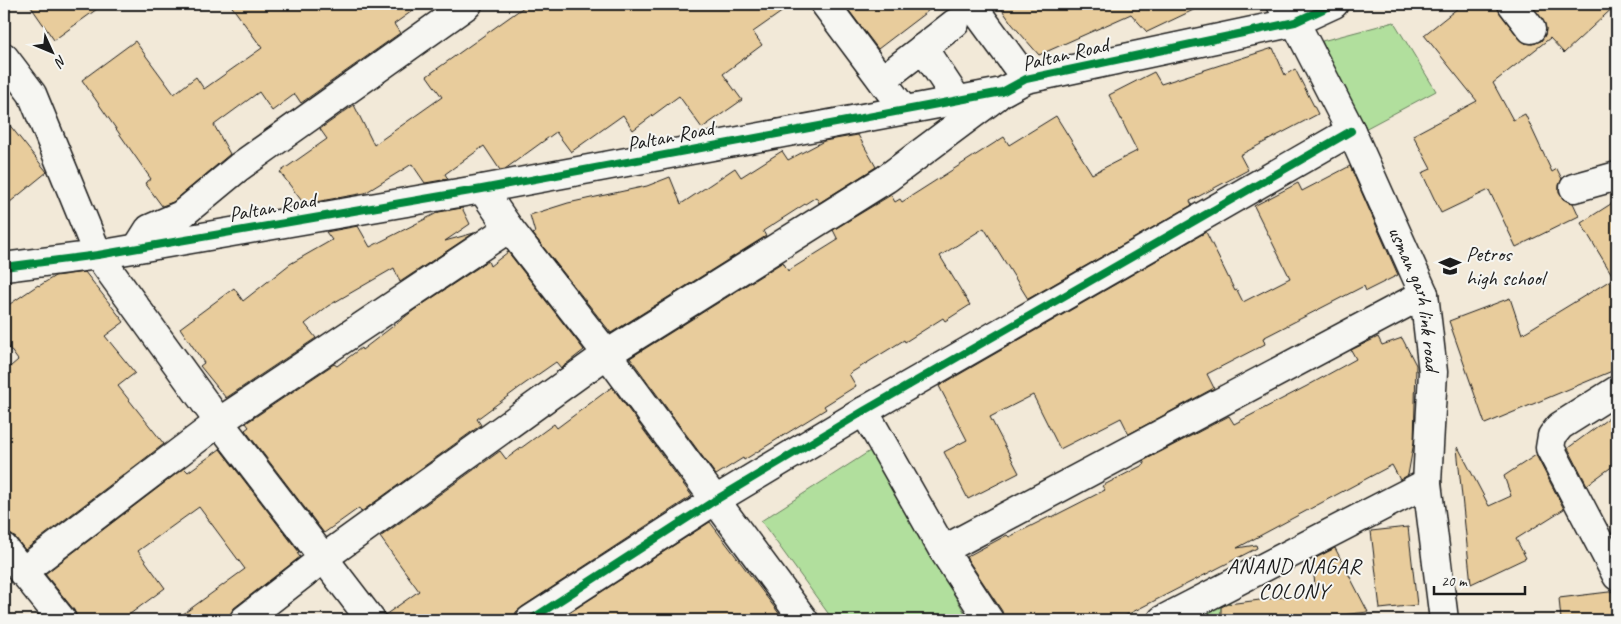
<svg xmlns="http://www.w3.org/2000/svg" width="1621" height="624" font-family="Caveat,sans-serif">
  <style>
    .green { fill: #b1df9d; stroke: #667e5c }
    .building { fill: #e8cc9c; stroke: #1c1c1c }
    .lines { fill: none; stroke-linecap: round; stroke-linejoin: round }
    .minor-casing { stroke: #1c1c1c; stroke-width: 31 }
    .minor { stroke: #f6f6f2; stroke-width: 28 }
    .cycleway-casing { stroke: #f6f6f2; stroke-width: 11 }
    .cycleway { stroke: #00873e; stroke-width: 8 }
    .labels { text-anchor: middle; stroke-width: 4; stroke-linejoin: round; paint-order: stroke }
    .street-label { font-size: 21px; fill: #1c1c1c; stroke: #f6f6f2 }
    .poi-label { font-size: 21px; fill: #1c1c1c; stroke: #f6f6f2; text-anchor: start }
    .neighbourhood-label { font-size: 22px; letter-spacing: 1px; fill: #1c1c1c; stroke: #f6f6f2 }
  </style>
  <rect width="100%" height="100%" fill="#f2e9d8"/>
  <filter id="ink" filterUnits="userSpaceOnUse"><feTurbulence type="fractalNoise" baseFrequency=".02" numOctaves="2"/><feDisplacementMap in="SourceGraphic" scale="10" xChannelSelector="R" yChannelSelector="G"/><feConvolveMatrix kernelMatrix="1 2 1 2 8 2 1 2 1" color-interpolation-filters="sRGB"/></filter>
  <g filter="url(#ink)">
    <!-- green -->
    <g class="green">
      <polygon points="1394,22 1436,91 1361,131 1322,41"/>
      <polygon points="870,451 969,620 833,620 761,521"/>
      <polygon points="1227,579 1232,620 1171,620"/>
    </g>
    <!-- building -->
    <g class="building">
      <polygon points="29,4 104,4 54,40"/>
      <polygon points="230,4 422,4 394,24 400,33 301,103 295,94 272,111 259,92 214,125 230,154 173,202 162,206 145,183 151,179 82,80 135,41 174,94 196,77 204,89 262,48"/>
      <polygon points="528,4 793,4 753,32 762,45 723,74 742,100 702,128 679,96 633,130 623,115 571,152 556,132 505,169 500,170 484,146 445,174 448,179 425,183 412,164 365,193 304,204 280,172 327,139 320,129 354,105 374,145 442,97 427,76"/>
      <polygon points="844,4 937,4 878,49"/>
      <polygon points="998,4 1206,4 1147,32 1131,14 1039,55 1012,24"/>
      <polygon points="1463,4 1497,4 1500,13 1519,38 1525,43 1532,44 1541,41 1545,35 1546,28 1531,4 1617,4 1564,53 1550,38 1493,83 1513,120 1525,114 1552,172 1557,169 1562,179 1559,185 1559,193 1563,199 1573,203 1579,216 1516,247 1489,190 1441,213 1422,173 1431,169 1413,135 1477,101 1424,35"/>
      <polygon points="1273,48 1285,75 1295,69 1318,114 1240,155 1248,170 1190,201 1192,205 1028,299 984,228 940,256 970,305 945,321 943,318 905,342 904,340 849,374 856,386 824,406 826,409 744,460 743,458 716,475 630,358 783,262 788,271 838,240 833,230 891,195 895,202 900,199 902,202 1004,137 1009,145 1056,116 1092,174 1137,151 1109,95 1154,72 1161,84"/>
      <polygon points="4,118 47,172 4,207"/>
      <polygon points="858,135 876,167 819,203 816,197 763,231 766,236 611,333 533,234 535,233 530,215 568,203 647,186 670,177 681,204 735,168 741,177 782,151 788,160 824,141"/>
      <polygon points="1350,166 1398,275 1366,291 1364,286 1263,338 1265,344 1207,374 1214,388 1129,434 1121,418 1060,449 1033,395 990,417 1019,473 968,499 944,452 967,440 939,386 1206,232 1235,291 1237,290 1243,302 1290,278 1254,206 1298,183 1302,191"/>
      <polygon points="1617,200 1617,369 1485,424 1449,321 1510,298 1522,334 1614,278 1581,223"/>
      <polygon points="462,208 470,224 445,241 474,233 400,282 394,268 328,306 305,324 316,338 226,398 200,366 204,363 180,328 234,288 243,301 290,264 332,240 326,232 358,226 370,247 439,212"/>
      <polygon points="508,252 584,350 561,368 556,362 523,385 477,419 481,425 361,512 359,508 324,533 245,430 249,427 246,423 334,364 337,366 361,348 362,350 414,310 488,261 490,266"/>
      <polygon points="85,272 124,322 105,336 135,373 118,386 164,444 25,550 16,538 4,533 4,372 18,360 4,341 4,308 38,285 39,286 55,276"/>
      <polygon points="1378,337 1382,345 1402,338 1416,365 1414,442 1408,475 1400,480 1392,465 1237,548 1256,545 1257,548 1117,620 1004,620 1002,611 966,557 1007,535 1009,537 1051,516 1052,517 1105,490 1102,486 1145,464 1143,461 1229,416 1234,424 1307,386 1356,359 1351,350"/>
      <polygon points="612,387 692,496 522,607 516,612 514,620 386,620 385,615 419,591 380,537 500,451 506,459 554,424 557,428"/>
      <polygon points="1617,412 1617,463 1587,485 1568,448"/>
      <polygon points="1458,447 1489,506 1511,496 1504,476 1536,455 1564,509 1516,539 1526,558 1471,584 1457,448"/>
      <polygon points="220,449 299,552 297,553 300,557 234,608 229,620 175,620 245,569 199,507 138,551 165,588 122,620 78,620 74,610 45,574 184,468 188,472"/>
      <polygon points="710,522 784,620 558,620"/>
      <polygon points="1408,527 1417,605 1380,609 1371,531"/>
      <polygon points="1335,548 1368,612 1297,620 1221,620 1221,607 1228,604 1316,593 1312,560"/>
      <polygon points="1617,591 1617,620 1561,620 1559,598"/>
    </g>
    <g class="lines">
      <!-- minor casing -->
      <g class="minor-casing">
        <g id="minor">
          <polyline points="825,4 904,110"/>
          <polyline points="971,4 1026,79"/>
          <path id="s1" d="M 1281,4 L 1295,22 L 1351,131 L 1424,294 L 1433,372 L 1427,483 L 1444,620"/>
          <polyline points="1512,4 1531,29"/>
          <polyline points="923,48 958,101"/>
          <polyline points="4,57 32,94 98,255 219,422 371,620"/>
          <polyline points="882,80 955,23"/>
          <polyline points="1574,188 1617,176"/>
          <polyline points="482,189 509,228 607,354 804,620"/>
          <polyline points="137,248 149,229 181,215 239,167 468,4"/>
          <polyline points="4,267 98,255 482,189 1002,92 1026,79 1295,22 1334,4"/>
          <polyline points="1617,390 1560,426 1552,436 1550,448 1617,576"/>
          <polyline points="864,411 943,550 989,620"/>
          <polyline points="4,548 62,620"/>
          <polyline points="943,550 1424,294"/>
          <polyline points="22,572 219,422 509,228"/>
          <polyline points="244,620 325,557 607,354 886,179 997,96"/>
          <polyline points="530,620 714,501 864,411 1351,131"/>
          <polyline points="1162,620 1427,483"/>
        </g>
      </g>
      <!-- minor -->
      <use href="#minor" class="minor"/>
      <!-- cycleway casing -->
      <g class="cycleway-casing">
        <g id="cycleway">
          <polyline points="4,267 98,255 482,189 1002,92 1026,79 1295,22 1334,4"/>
          <polyline points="530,620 714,501 864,411 1351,131"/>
        </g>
      </g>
      <!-- cycleway -->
      <use href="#cycleway" class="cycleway"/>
    </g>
  </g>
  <!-- icons -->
  <defs>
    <g id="school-bare" transform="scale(1.725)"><path d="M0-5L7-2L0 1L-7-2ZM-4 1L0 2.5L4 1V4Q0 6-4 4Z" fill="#1c1c1c" stroke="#f6f6f2" stroke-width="2.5" paint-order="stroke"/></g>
  </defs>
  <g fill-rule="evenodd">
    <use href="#school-bare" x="1450" y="266"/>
  </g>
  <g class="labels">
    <!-- street labels -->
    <g class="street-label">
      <text transform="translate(1065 54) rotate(-13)" y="7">Paltan Road</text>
      <text transform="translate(670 136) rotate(-11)" y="7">Paltan Road</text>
      <text transform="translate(272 207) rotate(-10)" y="7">Paltan Road</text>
      <text dy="7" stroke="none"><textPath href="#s1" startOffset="326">usman garh link road</textPath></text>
    </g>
    <!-- poi labels -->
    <g class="poi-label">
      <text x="1466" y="261">Petros<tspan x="1466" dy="24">high school</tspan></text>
    </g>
    <!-- neighbourhood labels -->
    <g class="neighbourhood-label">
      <text x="1294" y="573">ANAND NAGAR<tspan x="1294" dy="25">COLONY</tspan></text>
    </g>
  </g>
  <!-- margin -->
  <rect width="1621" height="624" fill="none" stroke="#f6f6f2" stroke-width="20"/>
  <rect x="10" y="10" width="1601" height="604" fill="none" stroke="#1c1c1c" stroke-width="2" filter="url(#ink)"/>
  <!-- north arrow -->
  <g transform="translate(52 52) rotate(134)" stroke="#f6f6f2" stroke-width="4" paint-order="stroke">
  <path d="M0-4L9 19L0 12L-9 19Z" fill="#1c1c1c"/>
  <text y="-8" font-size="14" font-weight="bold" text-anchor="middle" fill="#1c1c1c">N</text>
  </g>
  <!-- scale -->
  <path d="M1434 586v8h91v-8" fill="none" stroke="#1c1c1c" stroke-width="2.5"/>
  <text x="1441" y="586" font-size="15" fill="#1c1c1c" stroke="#f6f6f2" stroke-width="4" paint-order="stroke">20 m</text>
</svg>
